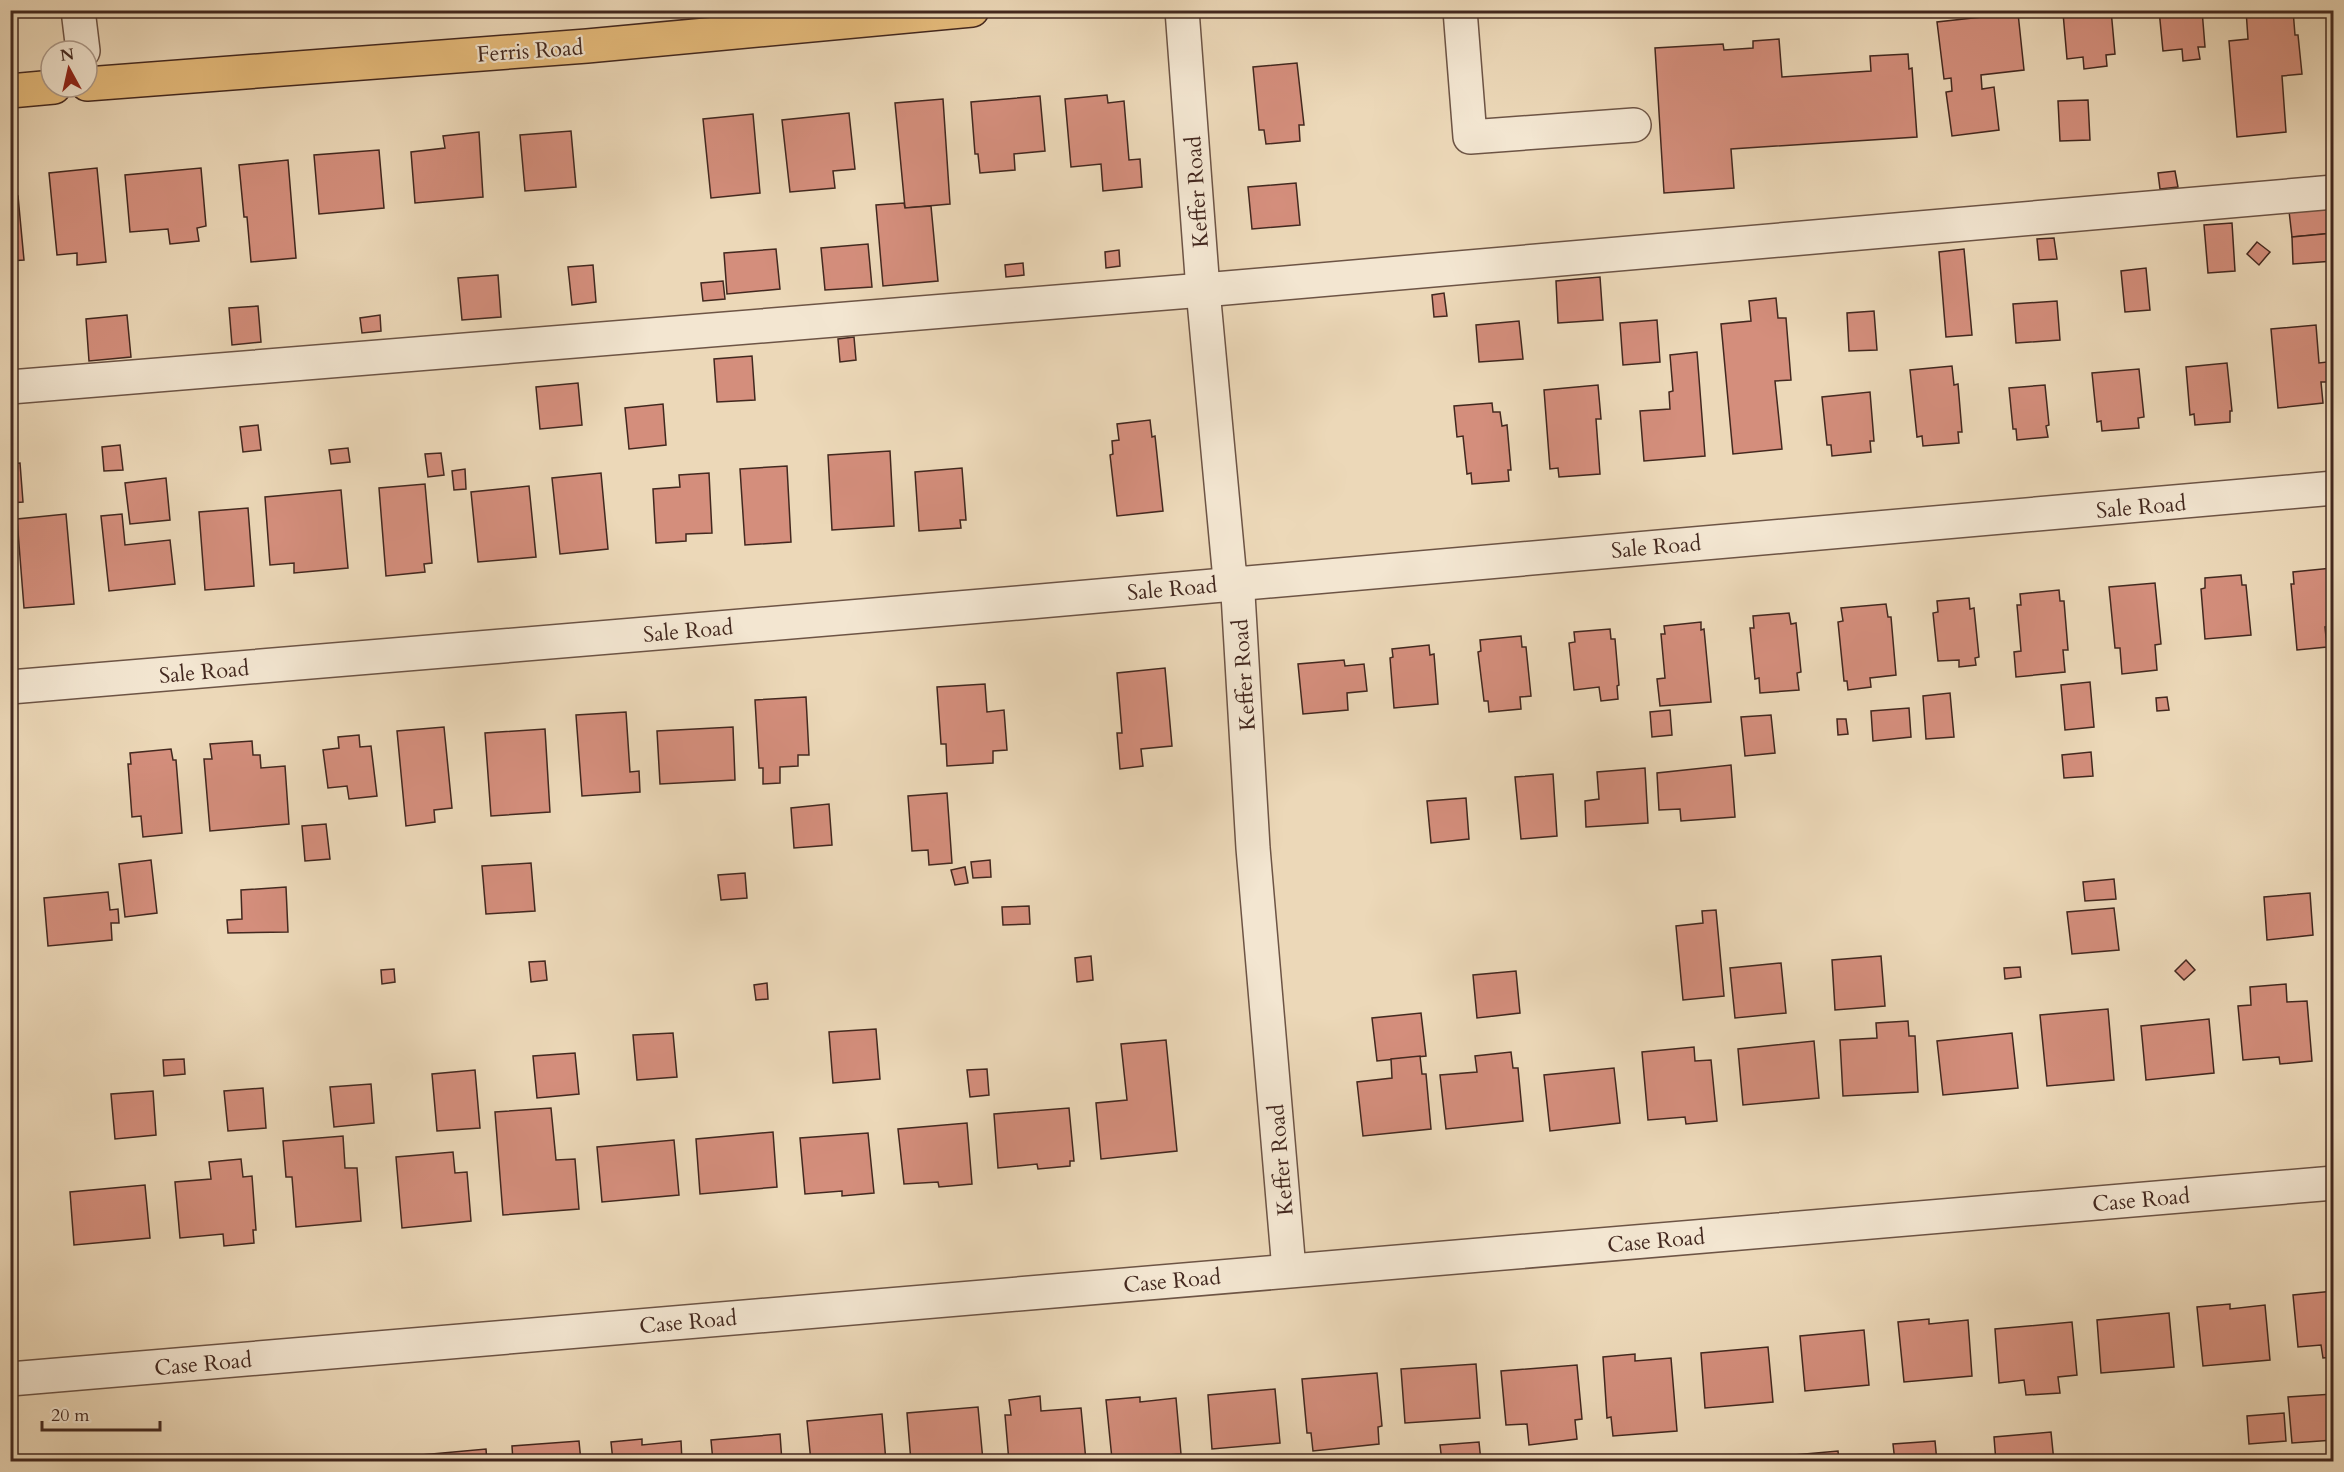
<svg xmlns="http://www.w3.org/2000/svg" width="2344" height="1472" font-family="Cardo,serif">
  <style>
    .building { fill: #d48e7c; stroke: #43281f; stroke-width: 1.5 }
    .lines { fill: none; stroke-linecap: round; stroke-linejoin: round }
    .minor-casing { stroke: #6d5445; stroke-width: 36 }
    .major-casing { stroke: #43281f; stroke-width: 36 }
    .minor { stroke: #f3e6d1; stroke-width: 33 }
    .major { stroke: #e6bc7c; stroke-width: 33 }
    .labels { text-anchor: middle; stroke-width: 4.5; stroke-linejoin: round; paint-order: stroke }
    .street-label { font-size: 22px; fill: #43281f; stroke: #f3e6d1 }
  </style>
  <rect width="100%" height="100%" fill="#ecd8b8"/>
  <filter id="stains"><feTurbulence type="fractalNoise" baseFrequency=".00333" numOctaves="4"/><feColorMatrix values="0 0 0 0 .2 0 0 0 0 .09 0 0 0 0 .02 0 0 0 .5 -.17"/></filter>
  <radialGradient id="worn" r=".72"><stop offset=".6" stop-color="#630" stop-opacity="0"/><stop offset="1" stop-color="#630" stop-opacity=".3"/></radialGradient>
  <!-- building -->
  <g class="building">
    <polygon points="2067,10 2111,10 2115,54 2106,55 2107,66 2084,69 2083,57 2067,59 2063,13 2067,13"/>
    <polygon points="2159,10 2202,10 2205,47 2198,47 2200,59 2183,61 2182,49 2163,51"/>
    <polygon points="2246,10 2293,10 2295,35 2298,35 2302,74 2282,76 2286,132 2237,137 2229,41 2248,39"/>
    <polygon points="2018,13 2024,70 1981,75 1982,89 1994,87 1999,130 1952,136 1946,92 1952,91 1951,78 1944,79 1937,22"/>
    <polygon points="1779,39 1782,77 1871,71 1870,56 1908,54 1909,69 1912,68 1917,137 1731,149 1734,188 1664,193 1655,48 1723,44 1724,50 1753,48 1753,41"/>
    <polygon points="1297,63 1304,125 1299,125 1300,141 1266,144 1264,130 1259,130 1253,67"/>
    <polygon points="1107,95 1108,103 1124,101 1129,160 1140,159 1142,187 1103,191 1101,164 1071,167 1065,99"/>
    <polygon points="1040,96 1045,151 1014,154 1015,170 980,173 978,154 975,154 971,102"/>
    <polygon points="943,99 950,204 905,208 895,103"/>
    <polygon points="2088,100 2090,140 2060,141 2058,101"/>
    <polygon points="849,113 855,169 833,171 835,188 790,192 782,120"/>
    <polygon points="753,114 760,193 711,198 703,119"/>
    <polygon points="571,131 576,187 525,191 520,135"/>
    <polygon points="479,132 483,197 415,203 411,152 445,148 443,136"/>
    <polygon points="379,150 384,208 319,214 314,155"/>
    <polygon points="288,160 296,258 251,262 247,217 244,217 239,165"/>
    <polygon points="97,168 106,262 77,265 77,253 57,255 49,173"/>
    <polygon points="201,168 206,226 197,228 199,241 170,244 168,229 130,232 125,175"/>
    <polygon points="2175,171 2178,187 2160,189 2158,173"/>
    <polygon points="1296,183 1300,225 1252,229 1248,187"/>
    <polygon points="10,196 18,196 24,260 10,261"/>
    <polygon points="904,203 905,208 931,206 938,281 883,286 876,205"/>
    <polygon points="2332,208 2334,233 2292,237 2289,211"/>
    <polygon points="2232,223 2235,271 2208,273 2204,225"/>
    <polygon points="2334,233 2334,261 2293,264 2292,237"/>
    <polygon points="2054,238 2057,259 2039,260 2037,239"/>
    <polygon points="2257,242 2270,252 2259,265 2247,254"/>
    <polygon points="868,244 872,287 825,290 821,248"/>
    <polygon points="776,249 780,289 727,294 724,253"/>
    <polygon points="1964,249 1972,335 1946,337 1939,252"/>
    <polygon points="1119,250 1120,266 1106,268 1105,252"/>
    <polygon points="1023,263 1024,275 1006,277 1005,265"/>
    <polygon points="593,265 596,302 572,305 568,267"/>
    <polygon points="2146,268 2150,310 2125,312 2121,271"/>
    <polygon points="498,275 501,317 462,320 458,278"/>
    <polygon points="1600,277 1603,320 1558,323 1556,281"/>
    <polygon points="723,281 725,299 703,301 701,283"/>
    <polygon points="1444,293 1447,316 1434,317 1432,295"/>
    <polygon points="1776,298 1778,318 1786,318 1791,380 1775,381 1782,449 1733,454 1721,324 1751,321 1749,301"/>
    <polygon points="2057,301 2060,340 2016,343 2013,304"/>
    <polygon points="258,306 261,342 232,345 229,308"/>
    <polygon points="1874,311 1877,350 1849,351 1847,313"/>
    <polygon points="127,315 131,357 89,361 86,319"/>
    <polygon points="380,315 381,331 362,333 360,318"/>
    <polygon points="1657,320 1660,362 1623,365 1620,323"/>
    <polygon points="1519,321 1523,359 1479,362 1476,325"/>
    <polygon points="2316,325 2319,363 2327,362 2328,382 2321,382 2323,403 2278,408 2271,329"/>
    <polygon points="854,337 856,360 840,362 838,339"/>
    <polygon points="1697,352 1705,456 1644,461 1640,411 1670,409 1669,392 1673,391 1670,355"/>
    <polygon points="752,356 755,400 717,402 714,359"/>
    <polygon points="2227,363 2232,411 2230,411 2230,422 2195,425 2194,414 2190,415 2186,367"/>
    <polygon points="1952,366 1954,385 1958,384 1962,432 1958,432 1959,443 1923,446 1922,436 1917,437 1910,370"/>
    <polygon points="2139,369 2144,417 2138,418 2139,428 2102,431 2101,421 2097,422 2092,373"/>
    <polygon points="578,383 582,425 540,429 536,387"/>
    <polygon points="1598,385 1601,419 1596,419 1600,474 1559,477 1558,468 1550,469 1544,390"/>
    <polygon points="2045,385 2049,425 2046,426 2048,437 2017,440 2016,429 2013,429 2009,388"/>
    <polygon points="1870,392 1874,441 1870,441 1871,452 1832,456 1831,445 1827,445 1822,397"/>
    <polygon points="1492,403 1493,412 1500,412 1502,426 1507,425 1511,470 1508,470 1509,481 1472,484 1471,473 1467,474 1463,436 1457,437 1454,406"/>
    <polygon points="663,404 666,445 629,449 625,408"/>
    <polygon points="1150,420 1152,437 1155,436 1163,511 1117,516 1110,455 1113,454 1112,441 1119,440 1117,424"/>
    <polygon points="258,425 261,450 243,452 240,427"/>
    <polygon points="120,445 123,470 104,471 102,447"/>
    <polygon points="348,448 350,462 331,464 329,450"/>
    <polygon points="890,451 894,526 832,530 828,455"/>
    <polygon points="441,453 444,475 428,477 425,454"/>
    <polygon points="20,463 23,502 10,503 10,464"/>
    <polygon points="787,466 791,542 745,545 740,469"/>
    <polygon points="962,468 966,520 960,520 961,528 919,531 915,472"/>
    <polygon points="465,469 466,489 454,490 452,471"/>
    <polygon points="601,473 608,549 560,554 552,478"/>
    <polygon points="709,473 712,533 686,534 686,541 656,543 653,489 680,487 679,475"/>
    <polygon points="166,478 170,520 130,524 125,483"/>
    <polygon points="425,484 432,563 424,564 425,572 386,576 379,488"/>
    <polygon points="529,486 536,557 478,562 471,492"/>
    <polygon points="341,490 348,568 294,573 294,563 270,565 265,497"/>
    <polygon points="248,508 254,586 205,590 199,512"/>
    <polygon points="66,514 74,604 24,608 17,519"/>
    <polygon points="122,514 125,545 170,540 175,584 109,591 101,516"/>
    <polygon points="2332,568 2334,626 2325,627 2327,647 2297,650 2291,584 2294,584 2293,572"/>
    <polygon points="2241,575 2242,585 2246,585 2251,635 2205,639 2201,589 2205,588 2205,578"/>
    <polygon points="2155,583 2161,644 2155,645 2157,670 2122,674 2120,648 2115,648 2109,587"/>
    <polygon points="2059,590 2060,601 2064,601 2068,650 2063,650 2065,672 2016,677 2014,652 2021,651 2017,605 2021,605 2020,594"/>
    <polygon points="1969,598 1970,609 1974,608 1979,657 1975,658 1976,665 1959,667 1959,660 1938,661 1933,613 1938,612 1937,601"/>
    <polygon points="1886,604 1888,617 1891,617 1896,675 1870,678 1871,687 1848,690 1847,681 1844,681 1838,622 1843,621 1841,608"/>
    <polygon points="1789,613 1791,624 1796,623 1801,672 1797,673 1799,690 1760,693 1759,678 1755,679 1750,628 1754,628 1753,616"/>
    <polygon points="1701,622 1701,630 1704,629 1711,702 1660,706 1657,679 1665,678 1661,634 1665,634 1664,626"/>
    <polygon points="1610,629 1611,639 1615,639 1619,685 1617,686 1618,699 1601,701 1599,687 1574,690 1569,643 1575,642 1574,632"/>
    <polygon points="1521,636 1522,647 1526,647 1531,696 1520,697 1521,709 1489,712 1488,701 1484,701 1478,652 1481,651 1480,640"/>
    <polygon points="1429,645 1430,655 1434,654 1438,704 1394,708 1390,658 1393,657 1392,649"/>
    <polygon points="1344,660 1345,666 1364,664 1367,691 1347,693 1348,710 1303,714 1298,664"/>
    <polygon points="1165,668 1172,746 1141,749 1143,766 1120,769 1117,733 1122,733 1117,673"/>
    <polygon points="2090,682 2094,727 2065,730 2061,685"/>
    <polygon points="985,684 987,712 1004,710 1007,750 993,751 993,763 947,766 946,744 941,744 937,687"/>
    <polygon points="1950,693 1954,737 1926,739 1923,696"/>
    <polygon points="806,697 809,755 798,755 798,766 780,767 780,783 763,784 763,768 759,768 755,700"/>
    <polygon points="2167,697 2169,710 2157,711 2156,698"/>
    <polygon points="1909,708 1911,737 1873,741 1871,711"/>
    <polygon points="1670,710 1672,735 1652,737 1650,712"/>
    <polygon points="626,712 630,772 639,771 640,792 582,796 576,715"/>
    <polygon points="1771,715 1775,753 1745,756 1741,717"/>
    <polygon points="1837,719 1846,719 1848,734 1838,735"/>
    <polygon points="444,727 452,808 434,810 435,822 406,826 397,731"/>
    <polygon points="733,727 735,780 660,784 657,731"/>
    <polygon points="545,729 550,812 491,816 485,733"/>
    <polygon points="359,735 360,747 371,746 377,796 349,799 347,786 328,788 323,750 339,748 338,737"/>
    <polygon points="252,741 253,755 260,755 261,768 285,766 289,824 210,831 204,759 212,759 210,744"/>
    <polygon points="171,749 173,760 176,760 182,833 143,837 141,816 132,817 128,764 131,764 130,753"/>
    <polygon points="2091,752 2093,776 2064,778 2062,755"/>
    <polygon points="1731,765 1735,817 1681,821 1680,809 1659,810 1657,773"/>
    <polygon points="1645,768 1648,823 1586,827 1585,801 1599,799 1597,772"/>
    <polygon points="1553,774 1557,836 1521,839 1515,777"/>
    <polygon points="947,793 952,863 929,865 928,850 912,851 908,796"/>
    <polygon points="1466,798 1469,839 1431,843 1427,801"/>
    <polygon points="829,804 832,845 794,848 791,808"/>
    <polygon points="326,824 330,859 305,861 302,826"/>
    <polygon points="151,860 157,913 125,917 119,864"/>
    <polygon points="990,860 991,877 973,878 971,862"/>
    <polygon points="531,863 535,911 486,914 482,866"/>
    <polygon points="965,867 968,883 955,885 951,870"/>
    <polygon points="745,873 747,898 721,900 718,875"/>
    <polygon points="2114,879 2116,899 2085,901 2083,882"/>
    <polygon points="286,887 288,932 228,933 227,920 242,919 241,890"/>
    <polygon points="108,892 110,910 118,909 119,923 111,923 112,940 48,946 44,898"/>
    <polygon points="2310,893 2313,935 2267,940 2264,897"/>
    <polygon points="1029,906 1030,924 1003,925 1002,907"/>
    <polygon points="2114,908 2119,950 2072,954 2067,912"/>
    <polygon points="1716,910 1724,996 1683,1000 1676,926 1703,923 1702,911"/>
    <polygon points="1091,956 1093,980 1077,982 1075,958"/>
    <polygon points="1881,956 1885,1006 1835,1010 1832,960"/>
    <polygon points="2186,960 2195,970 2184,980 2175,971"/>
    <polygon points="545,961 547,980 531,982 529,962"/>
    <polygon points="1781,963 1786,1013 1735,1018 1730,968"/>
    <polygon points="2020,967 2021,977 2005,979 2004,968"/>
    <polygon points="394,969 395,982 382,984 381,970"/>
    <polygon points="1516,971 1520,1013 1477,1018 1473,975"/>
    <polygon points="767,983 768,999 756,1000 754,985"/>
    <polygon points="2286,984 2287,1002 2307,1001 2312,1061 2280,1064 2279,1057 2243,1060 2238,1006 2251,1005 2250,987"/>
    <polygon points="2108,1009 2114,1080 2047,1086 2040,1015"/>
    <polygon points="1421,1013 1426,1056 1377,1061 1372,1018"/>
    <polygon points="2209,1019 2214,1073 2146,1080 2141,1026"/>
    <polygon points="1908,1021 1909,1036 1915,1036 1918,1092 1843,1096 1840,1040 1877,1038 1876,1023"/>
    <polygon points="876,1029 880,1079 833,1083 829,1032"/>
    <polygon points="673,1033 677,1077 637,1080 633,1035"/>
    <polygon points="2012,1033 2018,1088 1943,1095 1937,1041"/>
    <polygon points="1166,1040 1177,1151 1101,1159 1096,1103 1127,1100 1121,1044"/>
    <polygon points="1814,1041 1819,1098 1743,1105 1738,1049"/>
    <polygon points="1694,1047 1695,1061 1711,1060 1717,1121 1686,1124 1685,1117 1648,1120 1642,1052"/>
    <polygon points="1511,1052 1513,1068 1518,1068 1523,1121 1446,1129 1440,1075 1477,1072 1475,1056"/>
    <polygon points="575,1053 579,1094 537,1098 533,1056"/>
    <polygon points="1420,1056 1422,1074 1426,1074 1431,1129 1363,1136 1357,1082 1392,1078 1391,1059"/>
    <polygon points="184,1059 185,1074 164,1076 163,1060"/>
    <polygon points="1614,1068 1620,1123 1550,1131 1544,1075"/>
    <polygon points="987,1069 989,1095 970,1097 967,1070"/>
    <polygon points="475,1070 480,1128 437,1131 432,1074"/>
    <polygon points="371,1084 374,1123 334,1127 330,1087"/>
    <polygon points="263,1088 266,1128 228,1131 224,1091"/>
    <polygon points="153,1091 156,1135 115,1139 111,1094"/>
    <polygon points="551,1108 556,1160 575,1159 579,1209 503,1215 495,1112"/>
    <polygon points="1069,1108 1074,1161 1070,1161 1070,1166 1038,1169 1037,1164 998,1168 994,1114"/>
    <polygon points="967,1123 972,1184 939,1187 938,1182 904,1184 898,1129"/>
    <polygon points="773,1132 777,1187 700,1194 696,1139"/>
    <polygon points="868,1133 874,1193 842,1196 842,1191 805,1194 800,1138"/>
    <polygon points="343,1136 345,1168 357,1168 361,1221 296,1227 292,1177 286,1177 283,1141"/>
    <polygon points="674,1140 679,1195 602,1202 597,1147"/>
    <polygon points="453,1152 455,1173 467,1172 471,1221 402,1228 396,1157"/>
    <polygon points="241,1159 243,1177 252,1176 256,1230 253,1230 254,1243 224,1246 223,1234 180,1238 175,1182 211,1179 209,1162"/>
    <polygon points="145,1185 150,1238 74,1245 70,1192"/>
    <polygon points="2334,1291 2334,1357 2323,1358 2321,1345 2298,1347 2293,1295"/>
    <polygon points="2230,1304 2230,1309 2265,1305 2270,1360 2203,1366 2197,1307"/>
    <polygon points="2169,1313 2174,1367 2101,1373 2097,1320"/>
    <polygon points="1929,1319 1929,1324 1968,1320 1972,1376 1904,1382 1898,1322"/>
    <polygon points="2072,1322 2077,1375 2058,1377 2060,1393 2026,1395 2024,1380 1999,1383 1995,1329"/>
    <polygon points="1864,1330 1869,1385 1805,1391 1800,1336"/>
    <polygon points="1768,1347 1773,1402 1705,1408 1701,1353"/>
    <polygon points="1635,1354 1635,1361 1671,1358 1677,1431 1613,1436 1611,1417 1607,1418 1603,1357"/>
    <polygon points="1476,1364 1480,1418 1405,1423 1401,1369"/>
    <polygon points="1577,1365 1582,1419 1575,1420 1577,1439 1529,1445 1527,1424 1506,1425 1501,1371"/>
    <polygon points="1377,1373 1382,1426 1378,1427 1379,1444 1313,1451 1311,1433 1307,1433 1302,1379"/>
    <polygon points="1275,1389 1280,1443 1212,1449 1208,1395"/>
    <polygon points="2333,1394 2334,1440 2292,1443 2288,1397"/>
    <polygon points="1040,1396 1041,1411 1081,1408 1086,1461 1009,1462 1005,1415 1011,1415 1009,1400"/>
    <polygon points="1140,1397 1140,1402 1176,1398 1181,1454 1112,1459 1106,1400"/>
    <polygon points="978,1407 983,1461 911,1462 907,1413"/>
    <polygon points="2284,1413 2286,1441 2249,1444 2247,1416"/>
    <polygon points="882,1414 886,1462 811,1462 807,1421"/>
    <polygon points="2051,1432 2054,1462 1996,1462 1994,1437"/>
    <polygon points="780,1434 782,1462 713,1462 711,1440"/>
    <polygon points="642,1439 642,1445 681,1441 682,1462 613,1462 611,1442"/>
    <polygon points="579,1441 581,1462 513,1462 512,1446"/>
    <polygon points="1935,1441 1937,1462 1895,1462 1893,1444"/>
    <polygon points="1479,1442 1481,1462 1442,1462 1440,1445"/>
    <polygon points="486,1449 487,1462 410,1462 410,1456"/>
    <polygon points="1838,1451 1839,1462 1794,1462 1794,1455"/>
    <polygon points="387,1457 387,1462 340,1462"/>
  </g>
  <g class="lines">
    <!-- minor casing -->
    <g class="minor-casing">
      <g id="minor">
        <polyline points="78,10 83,51"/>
        <polyline points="1182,10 1203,290 1229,569 1238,594 1253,848 1289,1270"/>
        <polyline points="1460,10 1470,137 1634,125"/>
        <polyline points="10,387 1203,290 2334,192"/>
        <polyline points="10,687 1018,603 2334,488"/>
        <polyline points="10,1379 2334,1183"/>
      </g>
    </g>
    <!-- major casing -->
    <g class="major-casing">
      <g id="major">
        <polyline points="87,84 587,46 972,10"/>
        <polyline points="10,91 54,87"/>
      </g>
    </g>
    <!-- minor -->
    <use href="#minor" class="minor"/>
    <!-- major -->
    <use href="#major" class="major"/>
  </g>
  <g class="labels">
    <!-- street labels -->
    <g class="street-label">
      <text transform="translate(530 50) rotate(-4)" y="8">Ferris Road</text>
      <text transform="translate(1196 192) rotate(-94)" y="8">Keffer Road</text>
      <text transform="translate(2141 506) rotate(-5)" y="8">Sale Road</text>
      <text transform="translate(1656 546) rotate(-5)" y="8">Sale Road</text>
      <text transform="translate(1172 588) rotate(-5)" y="8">Sale Road</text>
      <text transform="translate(688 630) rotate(-5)" y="8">Sale Road</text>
      <text transform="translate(204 671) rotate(-5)" y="8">Sale Road</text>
      <text transform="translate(1243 675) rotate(-94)" y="8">Keffer Road</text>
      <text transform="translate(1280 1160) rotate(-95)" y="8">Keffer Road</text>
      <text transform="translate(2141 1199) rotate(-5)" y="8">Case Road</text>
      <text transform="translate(1656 1240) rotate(-5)" y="8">Case Road</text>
      <text transform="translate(1172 1280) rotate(-5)" y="8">Case Road</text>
      <text transform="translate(688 1321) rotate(-5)" y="8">Case Road</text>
      <text transform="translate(203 1363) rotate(-5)" y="8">Case Road</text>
    </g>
  </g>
  <!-- margin -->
  <rect width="2344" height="1472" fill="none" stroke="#ecd8b8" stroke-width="36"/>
  <rect x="12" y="12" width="2320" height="1448" fill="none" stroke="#43281f" stroke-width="3"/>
  <rect x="18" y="18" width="2308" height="1436" fill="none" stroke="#43281f" stroke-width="1.5"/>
  <!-- north arrow -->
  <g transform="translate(69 69) rotate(352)"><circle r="28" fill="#f3e6d1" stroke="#ad9a8a" stroke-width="1.5"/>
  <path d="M0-4.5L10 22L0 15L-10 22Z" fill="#8f2418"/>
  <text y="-9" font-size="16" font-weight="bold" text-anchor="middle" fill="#43281f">N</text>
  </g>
  <!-- scale -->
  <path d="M42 1421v9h118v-9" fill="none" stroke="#43281f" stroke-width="3"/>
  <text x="51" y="1421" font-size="18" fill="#43281f" stroke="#f3e6d1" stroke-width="4.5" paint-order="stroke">20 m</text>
  <rect width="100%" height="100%" filter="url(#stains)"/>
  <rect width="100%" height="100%" fill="url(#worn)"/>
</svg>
